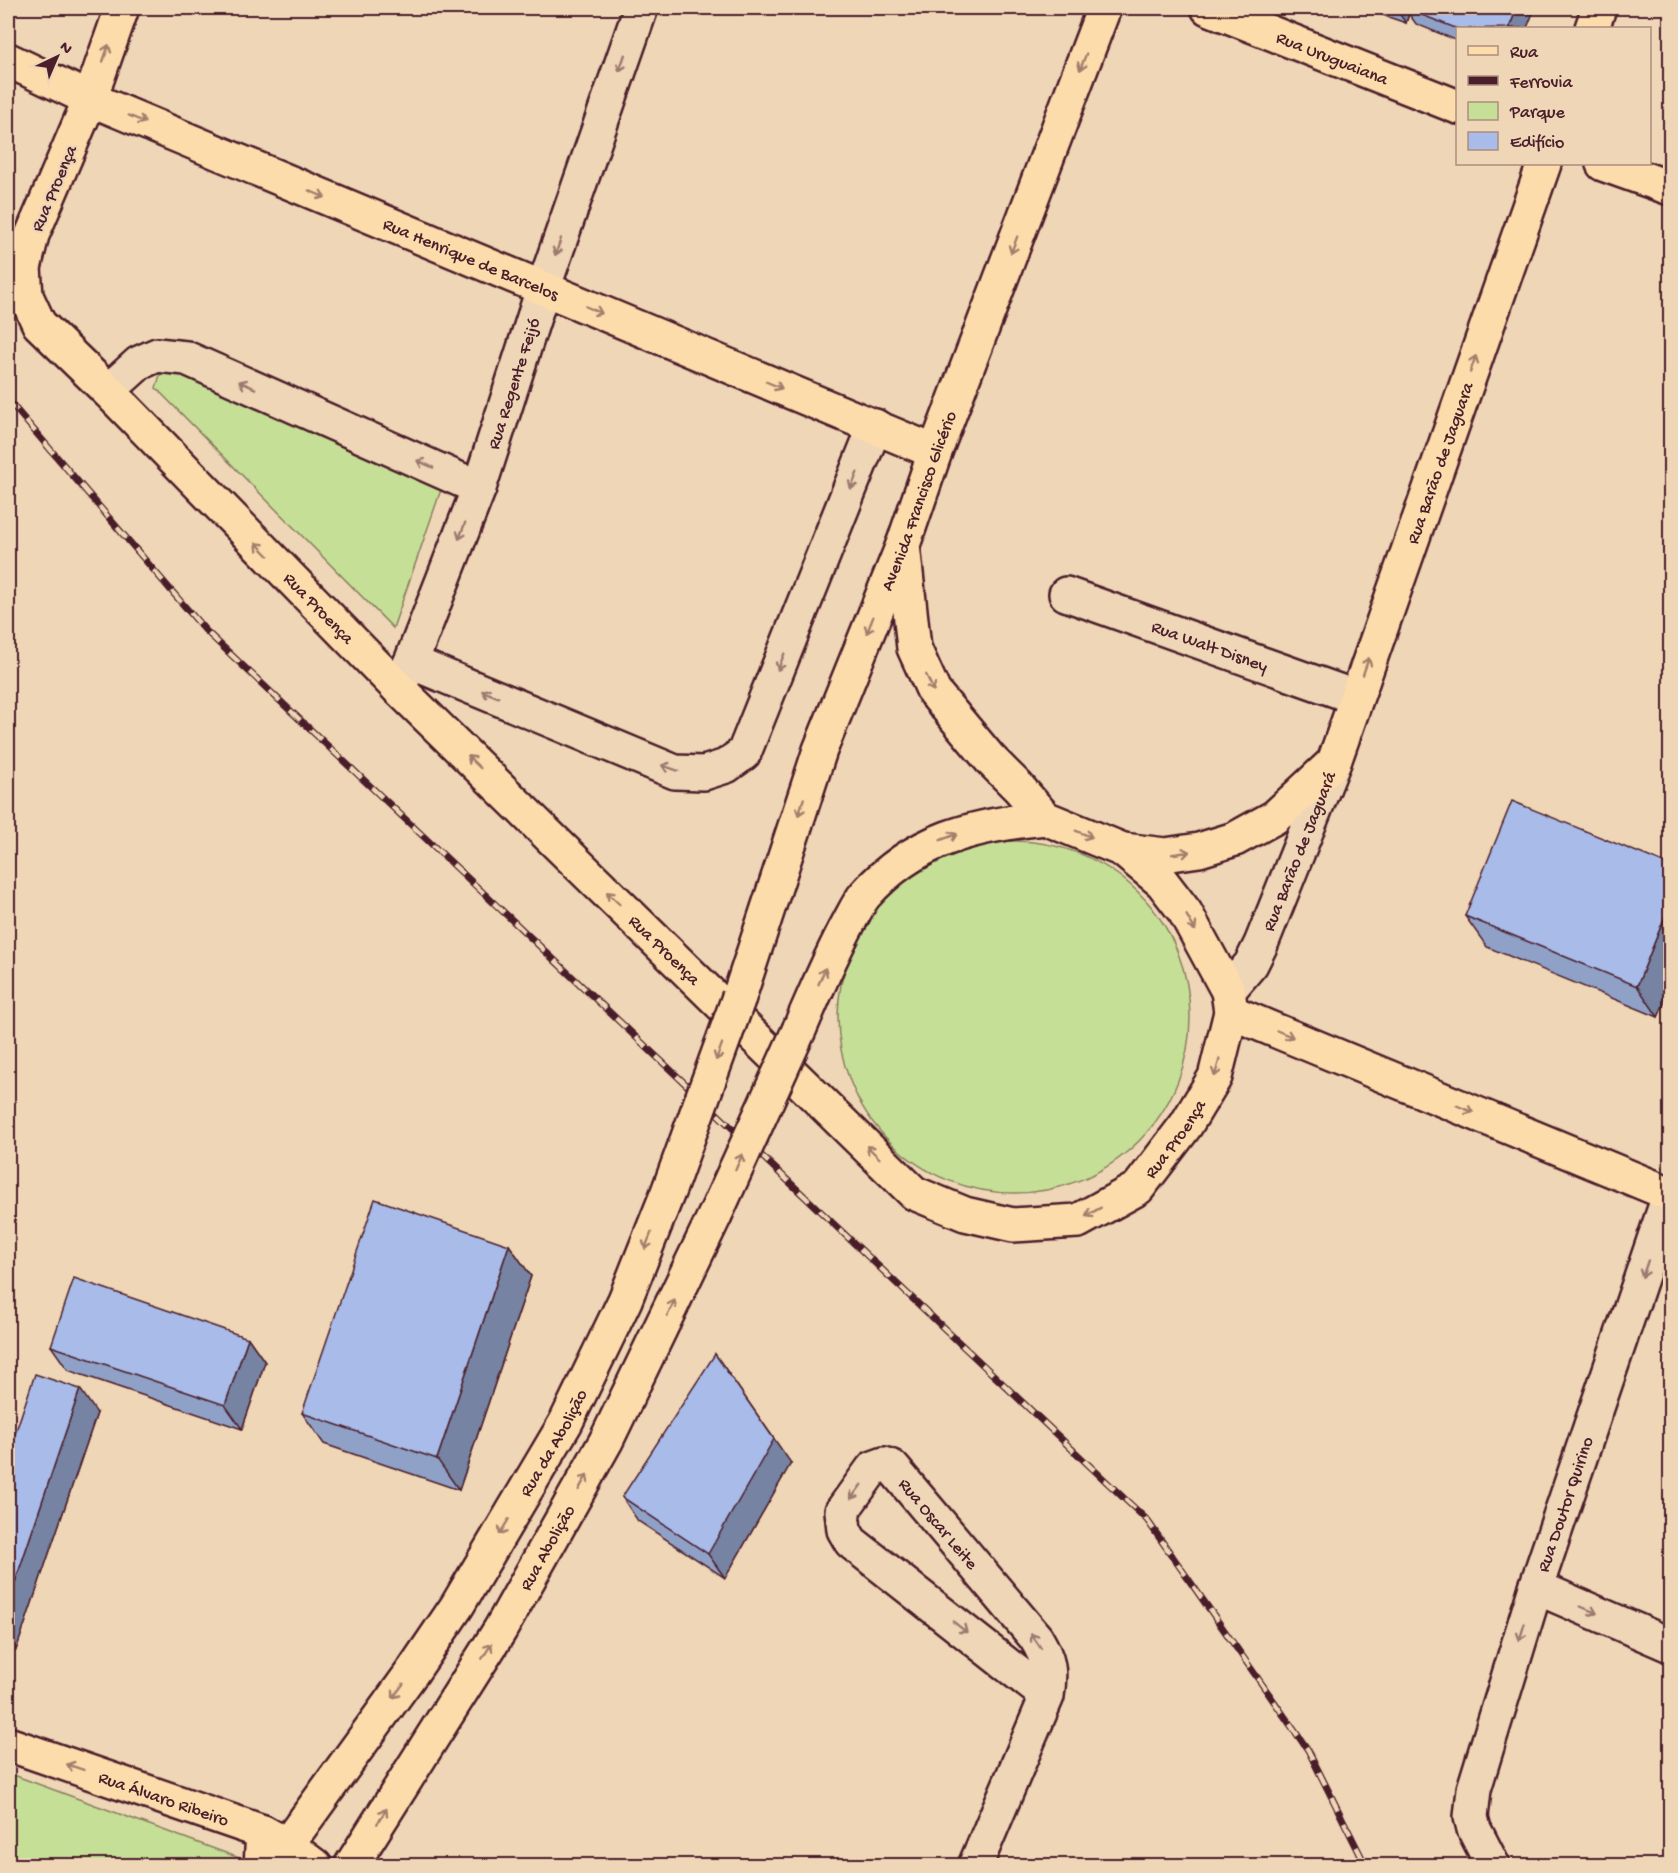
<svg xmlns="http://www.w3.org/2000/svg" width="1678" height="1873" font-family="'Gochi Hand',sans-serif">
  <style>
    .green { fill: #c6df96; stroke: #887f60; stroke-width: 1.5 }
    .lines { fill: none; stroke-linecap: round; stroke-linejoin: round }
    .minor-casing { stroke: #4a1f2b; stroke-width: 38 }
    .major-casing { stroke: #4a1f2b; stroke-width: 38 }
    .minor { stroke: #efd6b6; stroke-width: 33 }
    .major { stroke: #fddcac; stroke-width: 33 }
    .rail-casing { stroke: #4a1f2b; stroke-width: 7 }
    .rail { stroke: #efd6b6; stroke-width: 4.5; stroke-dasharray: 14; stroke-linecap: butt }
    .major-bridge-casing { stroke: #4a1f2b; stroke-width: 38; stroke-linecap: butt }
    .major-bridge { stroke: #fddcac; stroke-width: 33 }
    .wall { fill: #90a1c8; stroke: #4a1f2b; stroke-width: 1.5 }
    .shaded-wall { fill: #7683a3; stroke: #4a1f2b; stroke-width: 1.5 }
    .building { fill: #a8bbe9; stroke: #4a1f2b; stroke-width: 1.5 }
    .oneway { stroke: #a47e6c }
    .oneway2 { stroke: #9c7a70 }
    .labels { text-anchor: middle; stroke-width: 4.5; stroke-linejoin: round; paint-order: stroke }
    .street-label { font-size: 18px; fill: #4a1f2b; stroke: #efd6b6 }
  </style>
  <rect width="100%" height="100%" fill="#efd6b6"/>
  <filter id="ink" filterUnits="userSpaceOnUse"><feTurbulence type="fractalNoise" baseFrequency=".0167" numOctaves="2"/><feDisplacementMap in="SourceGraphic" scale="12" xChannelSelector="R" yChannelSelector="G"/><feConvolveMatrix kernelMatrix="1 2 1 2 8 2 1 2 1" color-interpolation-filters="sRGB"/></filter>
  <g filter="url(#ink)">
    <!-- green -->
    <g class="green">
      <polygon points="164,362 443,484 393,628 156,388"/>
      <circle cx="1014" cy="1017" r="176"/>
      <polygon points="8,1773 242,1859 239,1866 8,1865"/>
    </g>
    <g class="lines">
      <!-- minor casing -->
      <g class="minor-casing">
        <g id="minor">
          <polyline points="108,391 139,363 157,355 186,358 479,488"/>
          <path id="s1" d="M 1066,594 L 1355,697"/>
          <polyline points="411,662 675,772 704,773 726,766 744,753 875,426"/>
          <path id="s2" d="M 398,688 L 411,662 L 479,488 L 543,289 L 641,8"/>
          <path id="s3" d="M 1228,991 L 1251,964 L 1261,944 L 1334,762"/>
          <polyline points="1536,1587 1670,1645"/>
          <path d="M 975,1866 L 1047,1696 C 1051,1670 1049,1660 1036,1638 L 898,1474 L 892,1467 L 884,1464 L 873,1468 L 842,1511 L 844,1530 L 851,1542 L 1047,1696"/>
          <path id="s4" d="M 1493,1866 L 1474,1829 L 1471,1817 L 1474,1789 L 1536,1587 L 1670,1193"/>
        </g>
      </g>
      <!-- major casing -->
      <g class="major-casing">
        <g id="major">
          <path id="s5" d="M 122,8 L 90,99 L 32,235 L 24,268 L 26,296 L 39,324 L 108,391 L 398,688 L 914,1193 L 965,1214 L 1013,1225 L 1078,1221 L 1138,1188 L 1186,1125 L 1215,1077 L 1231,1012 L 1228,991 L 1185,912 L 1162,882 L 1123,850"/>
          <path id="s6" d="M 1208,8 L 1458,107"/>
          <polyline points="1592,28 1599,8"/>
          <path id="s7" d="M 8,60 L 90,99 L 935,452"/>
          <polyline points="1603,164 1670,188"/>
          <path id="s8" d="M 903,545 L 914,648 L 934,692 L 990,759 L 1018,787 L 1045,818 L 1123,850 L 1165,855 L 1199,850 L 1235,839 L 1275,817 L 1334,762 L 1544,164"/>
          <path id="s9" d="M 739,997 L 820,750 L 903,545 L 935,452 L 1104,8"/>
          <polyline points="1231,1012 1670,1194"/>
          <path d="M 799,1030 C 815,993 830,957 849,922 C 854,913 859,902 865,895 C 914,839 975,825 1045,818"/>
          <path id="s10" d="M 8,1744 L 263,1832 L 287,1845 L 315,1866"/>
          <path id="s11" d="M 287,1845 L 413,1671 L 457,1606 L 566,1422 L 625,1300 L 670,1187"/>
          <polyline points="261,1866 263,1832"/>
          <path id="s12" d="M 351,1866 L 500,1630 L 606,1441 L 715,1215"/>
        </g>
      </g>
      <!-- minor -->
      <use href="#minor" class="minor"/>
      <!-- major -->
      <use href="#major" class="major"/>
      <!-- rail casing -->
      <g class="rail-casing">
        <polyline id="rail" points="8,400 205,630 1147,1520 1308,1750 1366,1866"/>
      </g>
      <!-- rail -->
      <use href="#rail" class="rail"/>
      <!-- major-bridge casing -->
      <g class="major-bridge-casing">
        <g id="major-bridge">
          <polyline points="670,1187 739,997"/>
          <polyline points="715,1215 799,1030"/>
        </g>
      </g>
      <!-- major-bridge -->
      <use href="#major-bridge" class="major-bridge"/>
    </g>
    <!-- wall -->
    <g class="wall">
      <polygon points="1362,8 1535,8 1458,28 1458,41 1416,24 1409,14 1406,23"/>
      <polygon points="1671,866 1671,987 1658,1017 1487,947 1465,916"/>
      <polygon points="509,1245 531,1276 459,1490 324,1444 302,1413"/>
      <polygon points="248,1338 265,1362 242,1429 68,1370 51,1346"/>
      <polygon points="97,1413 16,1650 8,1647 8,1455"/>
      <polygon points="791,1463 725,1578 638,1521 622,1497"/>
    </g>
    <!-- shaded-wall -->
    <g class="shaded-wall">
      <polygon points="1395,8 1411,8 1404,8 1409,14 1406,23"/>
      <polygon points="1517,8 1535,8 1527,28 1509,28"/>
      <polygon points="1671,901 1671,987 1658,1017 1637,986"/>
      <polygon points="509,1245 531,1276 459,1490 437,1459"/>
      <polygon points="248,1338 265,1362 242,1429 225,1405"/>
      <polygon points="715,1354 791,1463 725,1578 708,1554"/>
      <polygon points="80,1389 97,1413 16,1650 8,1637 8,1603"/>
    </g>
    <!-- building -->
    <g class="building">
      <polygon points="1404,8 1517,8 1509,28 1458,29"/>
      <polygon points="1512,801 1671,866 1671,901 1637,986 1465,916"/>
      <polygon points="375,1199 509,1245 437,1459 302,1413"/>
      <polygon points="74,1278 248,1338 225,1405 51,1346"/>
      <polygon points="715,1354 774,1439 708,1554 622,1497"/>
      <polygon points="35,1374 80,1389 8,1603 8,1455"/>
    </g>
    <!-- one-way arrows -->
    <defs><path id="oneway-shaft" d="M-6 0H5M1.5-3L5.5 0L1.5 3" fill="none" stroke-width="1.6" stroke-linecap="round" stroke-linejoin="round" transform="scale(1.5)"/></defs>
    <g class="oneway">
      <use href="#oneway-shaft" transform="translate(106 53) rotate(-71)"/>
      <use href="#oneway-shaft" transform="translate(1083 62) rotate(111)"/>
      <use href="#oneway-shaft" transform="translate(137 119) rotate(23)"/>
      <use href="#oneway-shaft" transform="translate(317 194) rotate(23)"/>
      <use href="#oneway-shaft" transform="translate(1014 245) rotate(111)"/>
      <use href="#oneway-shaft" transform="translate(594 310) rotate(23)"/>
      <use href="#oneway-shaft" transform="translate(1473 364) rotate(-71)"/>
      <use href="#oneway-shaft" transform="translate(774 385) rotate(23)"/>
      <use href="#oneway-shaft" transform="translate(262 549) rotate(-134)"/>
      <use href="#oneway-shaft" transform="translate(870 625) rotate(112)"/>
      <use href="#oneway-shaft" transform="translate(1366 666) rotate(-71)"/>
      <use href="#oneway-shaft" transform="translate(930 683) rotate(65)"/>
      <use href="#oneway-shaft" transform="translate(474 762) rotate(-136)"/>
      <use href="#oneway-shaft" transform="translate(801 807) rotate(108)"/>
      <use href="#oneway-shaft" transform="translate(1084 834) rotate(22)"/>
      <use href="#oneway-shaft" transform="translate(949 837) rotate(-21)"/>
      <use href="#oneway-shaft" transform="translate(1181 853) rotate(-8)"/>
      <use href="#oneway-shaft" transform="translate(613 898) rotate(-136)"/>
      <use href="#oneway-shaft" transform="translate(1191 923) rotate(60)"/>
      <use href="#oneway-shaft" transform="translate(822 976) rotate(-67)"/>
      <use href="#oneway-shaft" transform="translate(1285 1034) rotate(23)"/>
      <use href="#oneway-shaft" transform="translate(719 1052) rotate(110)"/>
      <use href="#oneway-shaft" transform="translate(1217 1068) rotate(106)"/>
      <use href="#oneway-shaft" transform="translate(1465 1109) rotate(23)"/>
      <use href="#oneway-shaft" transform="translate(873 1152) rotate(-136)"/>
      <use href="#oneway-shaft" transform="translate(739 1162) rotate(-66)"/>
      <use href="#oneway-shaft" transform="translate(1093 1212) rotate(151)"/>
      <use href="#oneway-shaft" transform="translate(648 1241) rotate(112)"/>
      <use href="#oneway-shaft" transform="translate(671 1308) rotate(-65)"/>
      <use href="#oneway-shaft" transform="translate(583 1482) rotate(-61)"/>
      <use href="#oneway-shaft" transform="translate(504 1527) rotate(121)"/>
      <use href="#oneway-shaft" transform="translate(487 1651) rotate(-58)"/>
      <use href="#oneway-shaft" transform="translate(398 1691) rotate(127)"/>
      <use href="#oneway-shaft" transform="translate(75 1767) rotate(-161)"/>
      <use href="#oneway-shaft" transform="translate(382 1816) rotate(-58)"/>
    </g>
    <g class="oneway2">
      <use href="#oneway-shaft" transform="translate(622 63) rotate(109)"/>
      <use href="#oneway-shaft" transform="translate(558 247) rotate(109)"/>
      <use href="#oneway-shaft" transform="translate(247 385) rotate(-156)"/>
      <use href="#oneway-shaft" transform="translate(425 464) rotate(-156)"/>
      <use href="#oneway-shaft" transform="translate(854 481) rotate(112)"/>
      <use href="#oneway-shaft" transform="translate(462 531) rotate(111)"/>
      <use href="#oneway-shaft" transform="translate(781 662) rotate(112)"/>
      <use href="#oneway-shaft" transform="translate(490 694) rotate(-158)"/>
      <use href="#oneway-shaft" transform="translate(670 768) rotate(-161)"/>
      <use href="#oneway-shaft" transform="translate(1645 1269) rotate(109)"/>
      <use href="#oneway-shaft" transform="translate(856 1492) rotate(126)"/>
      <use href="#oneway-shaft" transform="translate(1589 1610) rotate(23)"/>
      <use href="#oneway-shaft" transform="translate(960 1627) rotate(38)"/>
      <use href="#oneway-shaft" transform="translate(1522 1632) rotate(107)"/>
      <use href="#oneway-shaft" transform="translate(1036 1641) rotate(-124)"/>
    </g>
  </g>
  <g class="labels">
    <!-- street labels -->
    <g class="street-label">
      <text dy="6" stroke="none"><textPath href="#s6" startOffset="134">Rua Uruguaiana</textPath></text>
      <text transform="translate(53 188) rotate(-67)" y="6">Rua Proença</text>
      <text dy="6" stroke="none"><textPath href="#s7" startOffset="504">Rua Henrique de Barcelos</textPath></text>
      <text dy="6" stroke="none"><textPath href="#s2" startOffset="326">Rua Regente Feijó</textPath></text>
      <text dy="6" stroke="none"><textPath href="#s8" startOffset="962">Rua Barão de Jaguara</textPath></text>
      <text dy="6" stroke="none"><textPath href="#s9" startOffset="528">Avenida Francisco Glicério</textPath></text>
      <text dy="6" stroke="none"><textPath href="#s5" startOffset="736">Rua Proença</textPath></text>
      <text dy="6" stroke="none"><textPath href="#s1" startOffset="153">Rua Walt Disney</textPath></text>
      <text dy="6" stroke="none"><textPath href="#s3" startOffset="158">Rua Barão de Jaguará</textPath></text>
      <text dy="6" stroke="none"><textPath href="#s5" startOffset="1222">Rua Proença</textPath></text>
      <text dy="6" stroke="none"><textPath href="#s5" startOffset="1870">Rua Proença</textPath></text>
      <text dy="6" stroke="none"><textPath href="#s11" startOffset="483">Rua da Abolição</textPath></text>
      <text dy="6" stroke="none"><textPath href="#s4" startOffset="381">Rua Doutor Quirino</textPath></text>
      <text transform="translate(939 1523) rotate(50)" y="6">Rua Oscar Leite</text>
      <text dy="6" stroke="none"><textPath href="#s12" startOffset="374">Rua Abolição</textPath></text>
      <text dy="6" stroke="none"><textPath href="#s10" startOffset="165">Rua Álvaro Ribeiro</textPath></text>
    </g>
  </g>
  <!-- margin -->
  <rect width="1678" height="1873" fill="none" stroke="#efd6b6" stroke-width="30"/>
  <rect x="15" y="15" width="1648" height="1843" fill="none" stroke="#4a1f2b" stroke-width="2" filter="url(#ink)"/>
  <!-- legend -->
  <rect x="1456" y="27" width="195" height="138" fill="#efd6b6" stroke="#ad8d7e" stroke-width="1.5"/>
  <rect x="1468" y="46" width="30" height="9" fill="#fddcac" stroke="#ad8d7e" stroke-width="1.5"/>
  <text x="1510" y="57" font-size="18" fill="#4a1f2b">Rua</text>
  <rect x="1468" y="76" width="30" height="9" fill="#4a1f2b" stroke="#ad8d7e" stroke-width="1.5"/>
  <text x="1510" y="87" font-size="18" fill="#4a1f2b">Ferrovia</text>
  <rect x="1468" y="102" width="30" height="18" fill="#c6df96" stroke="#ad8d7e" stroke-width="1.5"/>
  <text x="1510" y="117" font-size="18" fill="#4a1f2b">Parque</text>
  <rect x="1468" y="132" width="30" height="18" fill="#a8bbe9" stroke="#ad8d7e" stroke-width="1.5"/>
  <text x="1510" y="147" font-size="18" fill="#4a1f2b">Edifício</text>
  <!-- north arrow -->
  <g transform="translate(57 57) rotate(44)" stroke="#efd6b6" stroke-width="4.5" paint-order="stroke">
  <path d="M0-4.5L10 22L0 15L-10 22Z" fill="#4a1f2b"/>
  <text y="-9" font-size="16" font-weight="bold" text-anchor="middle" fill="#4a1f2b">N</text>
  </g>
</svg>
